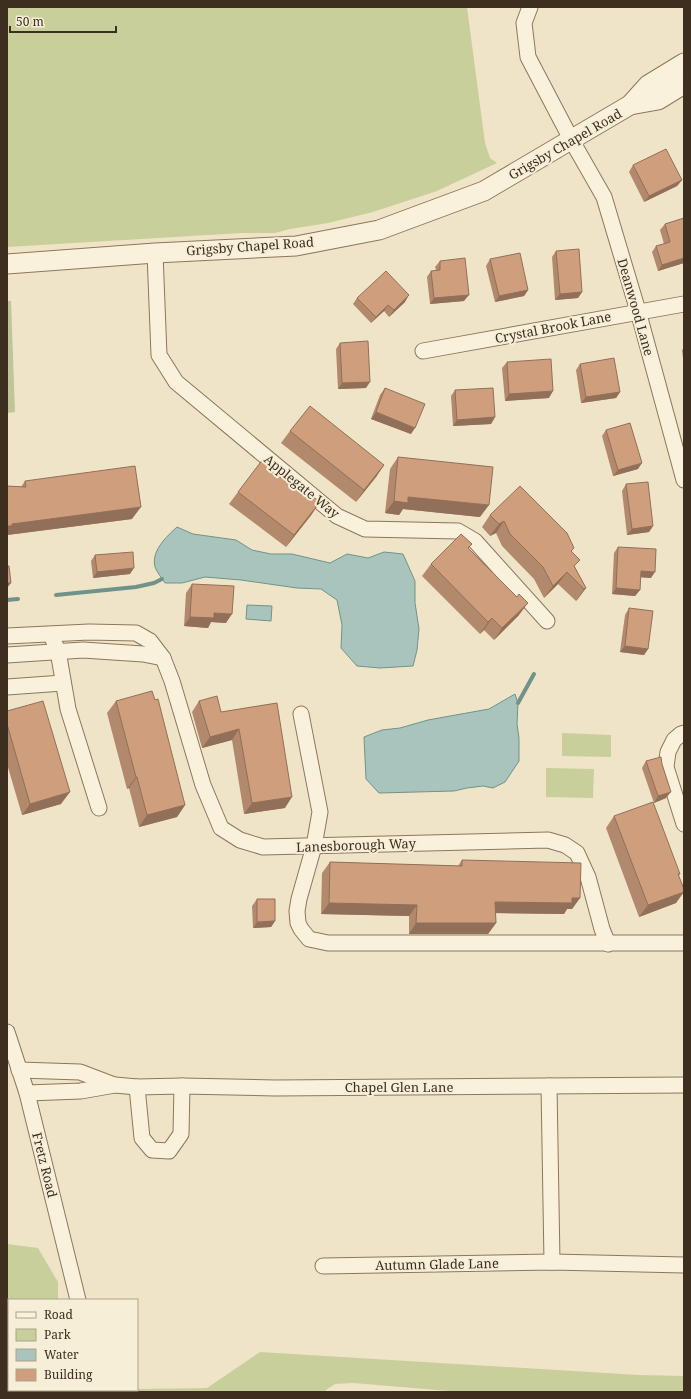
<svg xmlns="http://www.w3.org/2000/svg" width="691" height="1399" font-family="'Noto Serif',serif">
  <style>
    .green { fill: #c9cf9b }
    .cemetery { fill: #bfc49a }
    .water { fill: #a9c4bc; stroke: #6f938a }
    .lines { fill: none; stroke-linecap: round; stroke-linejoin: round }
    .stream { stroke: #6f938a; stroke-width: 4 }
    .minor-casing { stroke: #8d765c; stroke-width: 17 }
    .tertiary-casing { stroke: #8d765c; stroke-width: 21 }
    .minor { stroke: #faf1dc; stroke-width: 15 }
    .tertiary { stroke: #faf1dc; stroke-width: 19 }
    .wall { fill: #b2896c }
    .shaded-wall { fill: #916f58 }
    .building { fill: #cf9f7d; stroke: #916f58 }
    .labels { text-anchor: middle; stroke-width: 4; stroke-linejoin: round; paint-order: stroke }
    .street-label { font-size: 13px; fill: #3d2e20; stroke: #f7eed8 }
  </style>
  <rect width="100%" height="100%" fill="#f0e4c8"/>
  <!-- green -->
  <g class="green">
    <polygon points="7,7 467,7 485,143 490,158 497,163 437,191 373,212 328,223 290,229 275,233 242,233 7,247"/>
    <polygon points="562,733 611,735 611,757 562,756"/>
    <polygon points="546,768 594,769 593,798 546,797"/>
    <polygon points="7,1244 38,1248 58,1282 58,1300 9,1300 9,1390 35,1390 35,1392 7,1392"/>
    <polygon points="260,1352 639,1375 684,1376 684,1392 461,1392 353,1383 335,1384 326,1390 325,1392 138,1392 136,1390 137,1390 137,1389 207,1388"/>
  </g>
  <!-- cemetery -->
  <polygon class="cemetery" points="7,301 11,301 15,412 7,413"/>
  <!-- water -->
  <g class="water">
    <path d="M 177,527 L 193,534 L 236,540 L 252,550 L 271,554 L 292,554 L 330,563 L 347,554 L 368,558 L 384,552 L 403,554 L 415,581 L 415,603 L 419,629 L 417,650 L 413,666 L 380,668 L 357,666 L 341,648 L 342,625 L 337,600 L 321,589 L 297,588 L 241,580 L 205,577 L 182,583 L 165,583 C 162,579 157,572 155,567 C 151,551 166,537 177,527 Z"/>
    <polygon points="247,605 272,606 271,621 246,619"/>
    <polygon points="515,694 518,703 517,724 519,738 519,761 505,782 493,788 483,786 467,788 454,791 379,793 366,779 364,737 382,730 400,728 428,720 489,709"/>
  </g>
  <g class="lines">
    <!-- stream -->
    <g class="stream">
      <polyline points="56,595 136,587 154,583 162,579"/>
      <polyline points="7,600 18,599"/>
      <polyline points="518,703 534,674"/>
    </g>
    <!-- minor casing -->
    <g class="minor-casing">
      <g id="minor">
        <polyline points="530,7 524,23 528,57 572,141 604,197 638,311 684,480"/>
        <polyline points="155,253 159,355 176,382 337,516 365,529 458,531 475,541 547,621"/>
        <polyline points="423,351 684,304"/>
        <polyline points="51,635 58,651 68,709 99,808"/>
        <polyline points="7,636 89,632 136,633 150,641 163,658 172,681 203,785 221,828 240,840 263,847 548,840 565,845 577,853 588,877 602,929 608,944"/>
        <polyline points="7,655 83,650 143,654 163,658"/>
        <polyline points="7,687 63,683"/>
        <polyline points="301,714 320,812 314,846 299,899 297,911 298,923 301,929 309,939 328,943 684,943"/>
        <polyline points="684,733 681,734 674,740 668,752 666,767 684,824"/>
        <polyline points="7,1032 27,1093 78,1300"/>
        <polyline points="19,1070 80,1072 114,1085"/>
        <polyline points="549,1086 552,1262"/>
        <polyline points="137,1087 142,1138 152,1150 169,1151 181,1134 182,1086"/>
        <polyline points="27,1093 81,1091 115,1085 137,1087 182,1086 275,1088 684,1085"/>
        <polyline points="323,1266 552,1262 684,1265"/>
        <polyline points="100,1390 101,1392"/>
      </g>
    </g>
    <!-- tertiary casing -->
    <g class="tertiary-casing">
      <g id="tertiary">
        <polyline points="630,105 658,100 684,84"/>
        <polyline points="7,264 155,253 296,246 379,230 484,191 630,105 648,85 684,63"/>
      </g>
    </g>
    <!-- minor -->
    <use href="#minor" class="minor"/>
    <!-- tertiary -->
    <use href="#tertiary" class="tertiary"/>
  </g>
  <!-- wall -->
  <g class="wall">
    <polygon points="633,165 682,180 677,186 644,202 629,172"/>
    <polygon points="684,218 684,263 658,271 652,252 656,246 664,244 660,230 665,224"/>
    <polygon points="556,251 582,292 578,298 555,300 552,257"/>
    <polygon points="490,259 528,290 524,296 495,302 486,266"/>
    <polygon points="440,261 464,301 430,304 427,277 431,271 436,270 435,267"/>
    <polygon points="357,298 405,302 389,317 384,311 371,323 353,304"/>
    <polygon points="340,343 366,388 338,389 336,349"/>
    <polygon points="684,348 684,367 682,350"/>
    <polygon points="507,362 549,398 505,401 502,368"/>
    <polygon points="580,364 620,392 616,398 581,403 576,370"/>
    <polygon points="385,388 411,434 371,419 380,395"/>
    <polygon points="455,390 495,417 491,424 453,426 451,396"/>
    <polygon points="606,430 638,469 613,476 602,436"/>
    <polygon points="290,431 384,465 376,477 356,502 281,443"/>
    <polygon points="398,457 480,517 403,509 399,515 385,513 390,469"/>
    <polygon points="271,470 312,514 286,547 229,504 238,492"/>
    <polygon points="25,481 132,519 7,535 7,486 21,487"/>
    <polygon points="626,484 653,526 649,532 627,535 622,491"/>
    <polygon points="490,515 572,551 575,567 586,588 577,600 576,601 558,584 544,598 534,579 502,546 496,533 490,536 482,527"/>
    <polygon points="472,544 468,549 519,615 494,640 484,630 480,634 422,576 431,564"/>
    <polygon points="618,547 651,578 640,577 640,590 635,596 612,594 614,553"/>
    <polygon points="95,555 130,574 93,578 91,561"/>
    <polygon points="192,584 226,623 211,622 208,628 184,626 186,593"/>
    <polygon points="629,608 648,649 644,655 620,652 625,615"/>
    <polygon points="116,701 185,805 177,817 139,827 129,788 127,789 107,713"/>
    <polygon points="199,701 221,712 277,703 285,808 244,814 232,740 202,748 192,712"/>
    <polygon points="7,711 61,804 22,815 7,764"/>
    <polygon points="646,761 662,764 666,798 654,803 642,768"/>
    <polygon points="614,816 680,874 679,875 676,903 639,917 606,828"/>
    <polygon points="462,860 580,898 572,909 567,909 564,914 495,913 496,923 488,934 409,934 409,916 321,914 322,873 330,862 458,866"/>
    <polygon points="257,899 275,921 271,927 253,928 252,906"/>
  </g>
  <!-- shaded-wall -->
  <g class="shaded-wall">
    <polygon points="682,180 677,186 644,202 649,196"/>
    <polygon points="684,258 684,263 658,271 662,265"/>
    <polygon points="528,290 524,296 495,302 499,296"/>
    <polygon points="582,292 578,298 555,300 560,294"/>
    <polygon points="409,295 405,302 389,317 394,310"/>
    <polygon points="469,295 464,301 430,304 434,298"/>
    <polygon points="388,305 384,311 371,323 376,317"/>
    <polygon points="370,382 366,388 338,389 342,383"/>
    <polygon points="553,391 549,398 505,401 509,394"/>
    <polygon points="620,392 616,398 581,403 586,397"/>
    <polygon points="376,412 415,428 411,434 371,419"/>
    <polygon points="495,417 491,424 453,426 457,420"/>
    <polygon points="642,463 638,469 613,476 618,470"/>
    <polygon points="384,465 376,477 356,502 364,490"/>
    <polygon points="408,497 489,505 480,517 403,509 399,515 385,513 394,501"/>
    <polygon points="320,502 312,514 286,547 294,535"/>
    <polygon points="141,507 132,519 7,535 7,526 12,524"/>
    <polygon points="504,521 496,533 490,536 499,524"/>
    <polygon points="653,526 649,532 627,535 632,529"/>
    <polygon points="134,568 130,574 93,578 97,572"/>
    <polygon points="641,571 655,572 651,578 636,577"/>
    <polygon points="567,572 558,584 544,598 553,586"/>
    <polygon points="7,583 11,583 7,588"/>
    <polygon points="586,588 577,600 576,601 584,589"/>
    <polygon points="616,588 640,590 635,596 612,594"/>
    <polygon points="528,603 519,615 494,640 502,628"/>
    <polygon points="214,613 232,614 226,623 211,622 208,628 184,626 190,617"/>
    <polygon points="492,618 484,630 480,634 488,622"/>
    <polygon points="625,646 648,649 644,655 620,652"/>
    <polygon points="239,729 232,740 202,748 210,737"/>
    <polygon points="136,777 137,777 129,788 127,789"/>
    <polygon points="70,792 61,804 22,815 30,804"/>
    <polygon points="671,792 666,798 654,803 658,796"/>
    <polygon points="292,797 285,808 244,814 252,803"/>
    <polygon points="185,805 177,817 139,827 147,815"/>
    <polygon points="684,892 676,903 639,917 648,905"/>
    <polygon points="572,898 580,898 572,909 567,909 564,914 487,913 495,902"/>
    <polygon points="329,903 417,905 409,916 321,914"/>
    <polygon points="275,921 271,927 253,928 257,922"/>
    <polygon points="416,923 496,923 488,934 409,934"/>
  </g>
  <!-- building -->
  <g class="building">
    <polygon points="666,149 682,180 649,196 633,165"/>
    <polygon points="684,218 684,258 662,265 656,246 670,242 665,224"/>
    <polygon points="579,249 582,292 560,294 556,251"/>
    <polygon points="520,253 528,290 499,296 490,259"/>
    <polygon points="465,258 469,295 434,298 431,271 440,270 440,261"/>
    <polygon points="386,271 409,295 394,310 388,305 376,317 357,298"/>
    <polygon points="368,341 370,382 342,383 340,343"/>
    <polygon points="614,358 620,392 586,397 580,364"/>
    <polygon points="551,359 553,391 509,394 507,362"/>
    <polygon points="385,388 425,404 415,428 376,412"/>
    <polygon points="493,388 495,417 457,420 455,390"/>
    <polygon points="310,406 384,465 364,490 290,431"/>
    <polygon points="630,423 642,463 618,470 606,430"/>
    <polygon points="398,457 493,467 489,505 408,497 408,503 394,501"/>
    <polygon points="263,459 273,466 271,470 308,499 311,495 320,502 294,535 238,492"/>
    <polygon points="135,466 141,507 12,524 12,526 7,526 7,486 26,487 25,481"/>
    <polygon points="648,482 653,526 632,529 626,484"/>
    <polygon points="520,486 567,533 574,548 571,551 580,560 574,566 586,588 584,589 567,572 553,586 543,567 510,534 504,521 499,524 490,515"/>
    <polygon points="461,534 472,544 468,548 517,597 519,594 528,603 502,628 492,618 488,622 431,564"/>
    <polygon points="618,547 656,549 655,572 641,571 640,590 616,588"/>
    <polygon points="133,552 134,568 97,572 95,555"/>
    <polygon points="7,566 9,566 11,583 7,583"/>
    <polygon points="192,584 234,586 232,614 214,613 214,618 190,617"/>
    <polygon points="629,608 653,611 648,649 625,646"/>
    <polygon points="152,691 155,700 158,699 185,805 147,815 137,777 136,777 116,701"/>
    <polygon points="217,696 221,712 277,703 292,797 252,803 239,729 210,737 199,701"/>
    <polygon points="43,701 70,792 30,804 7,724 7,711"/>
    <polygon points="661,757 662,764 671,792 658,796 646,761"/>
    <polygon points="653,802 680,874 678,874 684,889 684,892 648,905 614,816"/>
    <polygon points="462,860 581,863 580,898 572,898 572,903 495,902 496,923 416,923 417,905 329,903 330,862 462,866"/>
    <polygon points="257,899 275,899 275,921 257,922"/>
  </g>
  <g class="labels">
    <!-- street labels -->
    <g class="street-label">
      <text transform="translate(565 144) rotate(-30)" y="5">Grigsby Chapel Road</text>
      <text transform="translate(250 246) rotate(-4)" y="5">Grigsby Chapel Road</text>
      <text transform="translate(636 307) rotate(74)" y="5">Deanwood Lane</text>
      <text transform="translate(553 327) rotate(-11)" y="5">Crystal Brook Lane</text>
      <text transform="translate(302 486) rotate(39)" y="5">Applegate Way</text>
      <text transform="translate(356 845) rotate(-2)" y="5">Lanesborough Way</text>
      <text x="399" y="1092">Chapel Glen Lane</text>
      <text transform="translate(45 1165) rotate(76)" y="5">Fretz Road</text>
      <text transform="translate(437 1264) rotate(-1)" y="5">Autumn Glade Lane</text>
    </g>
  </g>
  <!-- border -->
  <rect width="691" height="1399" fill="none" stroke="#3d2e20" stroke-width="16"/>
  <!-- legend -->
  <rect x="8" y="1299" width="130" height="92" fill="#f7eed8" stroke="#ada18e"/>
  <rect x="16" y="1312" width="20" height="6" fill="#faf1dc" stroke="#ada18e"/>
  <text x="44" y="1319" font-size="12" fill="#3d2e20">Road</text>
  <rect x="16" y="1329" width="20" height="12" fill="#c9cf9b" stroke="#ada18e"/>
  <text x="44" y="1339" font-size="12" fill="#3d2e20">Park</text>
  <rect x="16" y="1349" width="20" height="12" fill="#a9c4bc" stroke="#ada18e"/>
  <text x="44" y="1359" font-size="12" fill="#3d2e20">Water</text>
  <rect x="16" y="1369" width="20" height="12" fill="#cf9f7d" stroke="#ada18e"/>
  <text x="44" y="1379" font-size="12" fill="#3d2e20">Building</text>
  <!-- scale -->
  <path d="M10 26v6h106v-6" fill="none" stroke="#3d2e20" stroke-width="2"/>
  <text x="16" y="26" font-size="12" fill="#3d2e20" stroke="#f7eed8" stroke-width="3" paint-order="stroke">50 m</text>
</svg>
